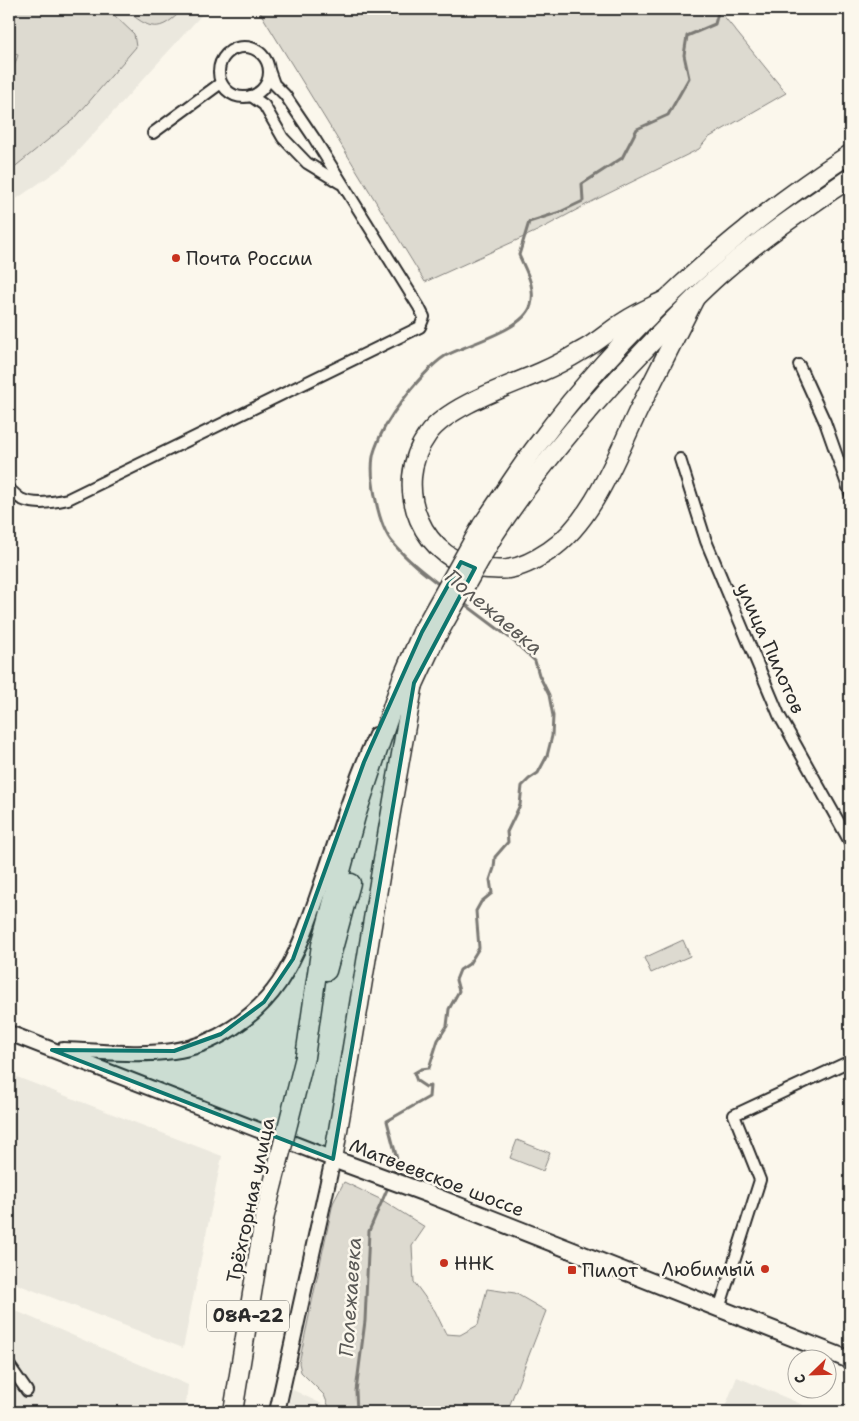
<svg xmlns="http://www.w3.org/2000/svg" width="859" height="1421" font-family="'Shantell Sans',sans-serif">
  <style>
    .built { fill: #ebe8de }
    .green { fill: #dddad0; stroke: #84827e }
    .lines { fill: none; stroke-linecap: round; stroke-linejoin: round }
    .stream { stroke: #7b7a75; stroke-width: 3 }
    .street-casing { stroke: #2b2b2b; stroke-width: 14 }
    .secondary-casing { stroke: #2b2b2b; stroke-width: 18 }
    .primary-casing { stroke: #2b2b2b; stroke-width: 20 }
    .highway-casing { stroke: #2b2b2b; stroke-width: 21 }
    .street { stroke: #fbf7ec; stroke-width: 10 }
    .secondary { stroke: #fbf7ec; stroke-width: 14 }
    .primary { stroke: #fbf7ec; stroke-width: 16 }
    .highway { stroke: #fbf7ec; stroke-width: 18 }
    .highway-bridge-casing { stroke: #2b2b2b; stroke-width: 21; stroke-linecap: butt }
    .highway-bridge { stroke: #fbf7ec; stroke-width: 18 }
    .marked { fill: #0f766e; fill-opacity: 0.2; stroke: #0f766e; stroke-width: 4; stroke-linejoin: round }
    .poi-dot { fill: #c8321e; stroke: #fbf7ec; stroke-width: 2 }
    .labels { text-anchor: middle; stroke-width: 5; stroke-linejoin: round; paint-order: stroke }
    .shield { fill: #fbf7ec; stroke: #696865; stroke-width: 1 }
    .shield-label { font-size: 18px; font-weight: bold; fill: #2b2b2b }
    .poi-label { font-size: 19px; fill: #2b2b2b; stroke: #fbf7ec; text-anchor: start }
    .street-label { font-size: 19px; fill: #2b2b2b; stroke: #fbf7ec }
    .water-label { font-size: 20px; font-style: italic; fill: #5a5956; stroke: #fbf7ec }
  </style>
  <rect width="100%" height="100%" fill="#fbf7ec"/>
  <filter id="ink" filterUnits="userSpaceOnUse"><feTurbulence type="fractalNoise" baseFrequency=".02" numOctaves="2"/><feDisplacementMap in="SourceGraphic" scale="10" xChannelSelector="R" yChannelSelector="G"/><feConvolveMatrix kernelMatrix="1 2 1 2 8 2 1 2 1" color-interpolation-filters="sRGB"/></filter>
  <g filter="url(#ink)">
    <!-- built -->
    <g class="built">
      <polygon points="9,9 207,9 64,166 9,204"/>
      <polygon points="9,1074 222,1156 183,1348 9,1281"/>
      <polygon points="9,1308 188,1385 185,1412 9,1412"/>
      <polygon points="737,1377 803,1405 800,1412 723,1412"/>
      <polygon points="291,1389 328,1407 329,1412 288,1412"/>
    </g>
    <!-- green -->
    <g class="green">
      <polygon points="16,9 105,9 113,14 134,34 136,47 75,118 12,169 9,169 9,71 12,72 18,55 9,51 9,31"/>
      <path d="M 125,9 L 183,9 C 159,34 150,30 125,9 Z"/>
      <polygon points="258,9 718,9 786,93 708,138 699,149 595,200 537,231 425,282"/>
      <polygon points="683,940 690,956 651,973 644,958"/>
      <polygon points="517,1140 550,1153 543,1171 510,1158"/>
      <polygon points="344,1182 382,1200 425,1227 412,1246 414,1282 435,1311 446,1334 460,1335 478,1325 487,1289 515,1293 546,1311 507,1412 331,1412 324,1395 301,1372 299,1363 333,1203"/>
    </g>
    <g class="lines">
      <!-- stream -->
      <g class="stream">
        <path d="M 441,586 C 424,573 407,560 393,543 C 378,526 367,471 375,449 C 381,431 391,415 403,400 C 412,387 432,364 445,356 C 467,344 524,330 531,305 C 536,287 526,271 519,255 L 529,222 L 560,212 L 583,201 L 582,184 L 622,158 L 637,129 L 668,115 L 689,78 L 684,55 L 687,36 L 715,24 L 719,9"/>
        <polyline points="393,1175 398,1163 387,1121 429,1097 430,1086 426,1087 417,1081 414,1073 421,1069 429,1068 438,1040 447,1026 449,1009 459,991 456,980 460,970 469,964 479,948 476,911 481,902 492,893 490,880 494,868 495,857 508,842 507,832 520,805 522,786 529,779 538,773 547,756 552,736 553,716 549,695 539,675 535,661 510,638 462,602"/>
        <polyline points="357,1412 356,1391 365,1321 369,1231 389,1185"/>
      </g>
      <!-- street casing -->
      <g class="street-casing">
        <g id="street">
          <circle cx="244" cy="72" r="25"/>
          <polyline points="251,96 264,105 283,138 307,163 340,183"/>
          <polyline points="153,133 221,83"/>
          <polyline points="799,365 825,422 850,493"/>
          <polyline points="680,459 706,541 779,715 850,842"/>
          <path d="M 9,489 C 13,492 17,497 21,499 C 36,506 54,502 68,499 L 420,327 L 424,317 L 419,307 L 314,138 L 285,95 L 274,84 L 269,70"/>
          <polyline points="719,1309 760,1180 734,1115 850,1061"/>
          <polyline points="9,1365 27,1391"/>
        </g>
      </g>
      <!-- secondary casing -->
      <g class="secondary-casing">
        <g id="secondary">
          <polyline points="9,1033 333,1159 277,1412"/>
          <path d="M 63,1050 C 99,1051 137,1056 173,1051 C 214,1046 256,1017 279,983 C 298,954 309,921 320,889 C 338,837 353,785 376,735"/>
        </g>
      </g>
      <!-- primary casing -->
      <g class="primary-casing">
        <polyline id="primary" points="333,1159 431,1195 850,1360"/>
      </g>
      <!-- highway casing -->
      <g class="highway-casing">
        <g id="highway">
          <path d="M 665,300 C 651,307 637,313 625,321 C 610,330 597,343 581,351 C 568,359 555,366 541,372 C 509,386 448,406 428,434 C 390,486 422,565 488,569 C 494,569 502,570 508,569 C 523,567 537,559 549,551 C 594,521 617,454 640,407 C 658,371 677,334 695,298"/>
          <path d="M 482,525 C 501,498 518,470 538,444 C 621,331 733,230 850,154"/>
          <path d="M 494,535 C 540,465 594,402 652,342 C 676,317 699,292 725,270 C 764,236 808,207 850,178"/>
          <polyline points="410,693 434,641"/>
          <polyline points="327,971 351,883"/>
          <polyline points="305,1057 321,945 356,816 402,678 422,632"/>
          <path d="M 333,1159 C 361,1000 384,841 414,683"/>
          <polyline points="233,1412 264,1219"/>
        </g>
      </g>
      <!-- street -->
      <use href="#street" class="street"/>
      <!-- secondary -->
      <use href="#secondary" class="secondary"/>
      <!-- primary -->
      <use href="#primary" class="primary"/>
      <!-- highway -->
      <use href="#highway" class="highway"/>
      <!-- highway-bridge casing -->
      <g class="highway-bridge-casing">
        <g id="highway-bridge">
          <polyline points="422,632 482,525"/>
          <polyline points="434,641 494,535"/>
          <polyline points="264,1219 305,1057"/>
        </g>
      </g>
      <!-- highway-bridge -->
      <use href="#highway-bridge" class="highway-bridge"/>
    </g>
  </g>
  <!-- marked area -->
  <path class="marked" d="M 461,562 L 475,568 L 414,683 L 333,1159 L 52,1050 L 174,1051 L 221,1034 L 264,1002 L 293,959 L 364,762 L 422,632 Z"/>
  <!-- markers -->
  <g class="poi-dot">
    <circle cx="176" cy="258" r="5"/>
    <circle cx="444" cy="1263" r="5"/>
    <circle cx="765" cy="1269" r="5"/>
    <rect x="567" y="1265" width="10" height="10" rx="2.5"/>
  </g>
  <g class="labels">
    <!-- shield labels -->
    <rect class="shield" x="207" y="1300.5" width="82" height="31" rx="4"/>
    <g class="shield-label">
      <text x="248" y="1322">08А-22</text>
    </g>
    <!-- poi labels -->
    <g class="poi-label">
      <text x="186" y="265">Почта России</text>
      <text x="454" y="1270">ННК</text>
      <text x="755" y="1276" text-anchor="end">Любимый</text>
      <text x="582" y="1277">Пилот</text>
    </g>
    <!-- street labels -->
    <g class="street-label">
      <text transform="translate(771 648) rotate(66)" y="7">улица Пилотов</text>
      <text transform="translate(437 1177) rotate(21)" y="7">Матвеевское шоссе</text>
      <text transform="translate(250 1200) rotate(-78)" y="7">Трёхгорная улица</text>
    </g>
    <!-- water labels -->
    <g class="water-label">
      <text transform="translate(494 612) rotate(40)" y="7">Полежаевка</text>
      <text transform="translate(350 1297) rotate(-86)" y="7">Полежаевка</text>
    </g>
  </g>
  <!-- margin -->
  <rect width="859" height="1421" fill="none" stroke="#fbf7ec" stroke-width="30"/>
  <rect x="15" y="15" width="829" height="1391" fill="none" stroke="#2b2b2b" stroke-width="2" filter="url(#ink)"/>
  <!-- north arrow -->
  <g transform="translate(812 1374) rotate(247)"><circle r="24" fill="#fbf7ec" stroke="#a8a59f"/>
  <path d="M0-4L9 19L0 12L-9 19Z" fill="#c8321e"/>
  <text y="-8" font-size="14" font-weight="bold" text-anchor="middle" fill="#2b2b2b">С</text>
  </g>
</svg>
